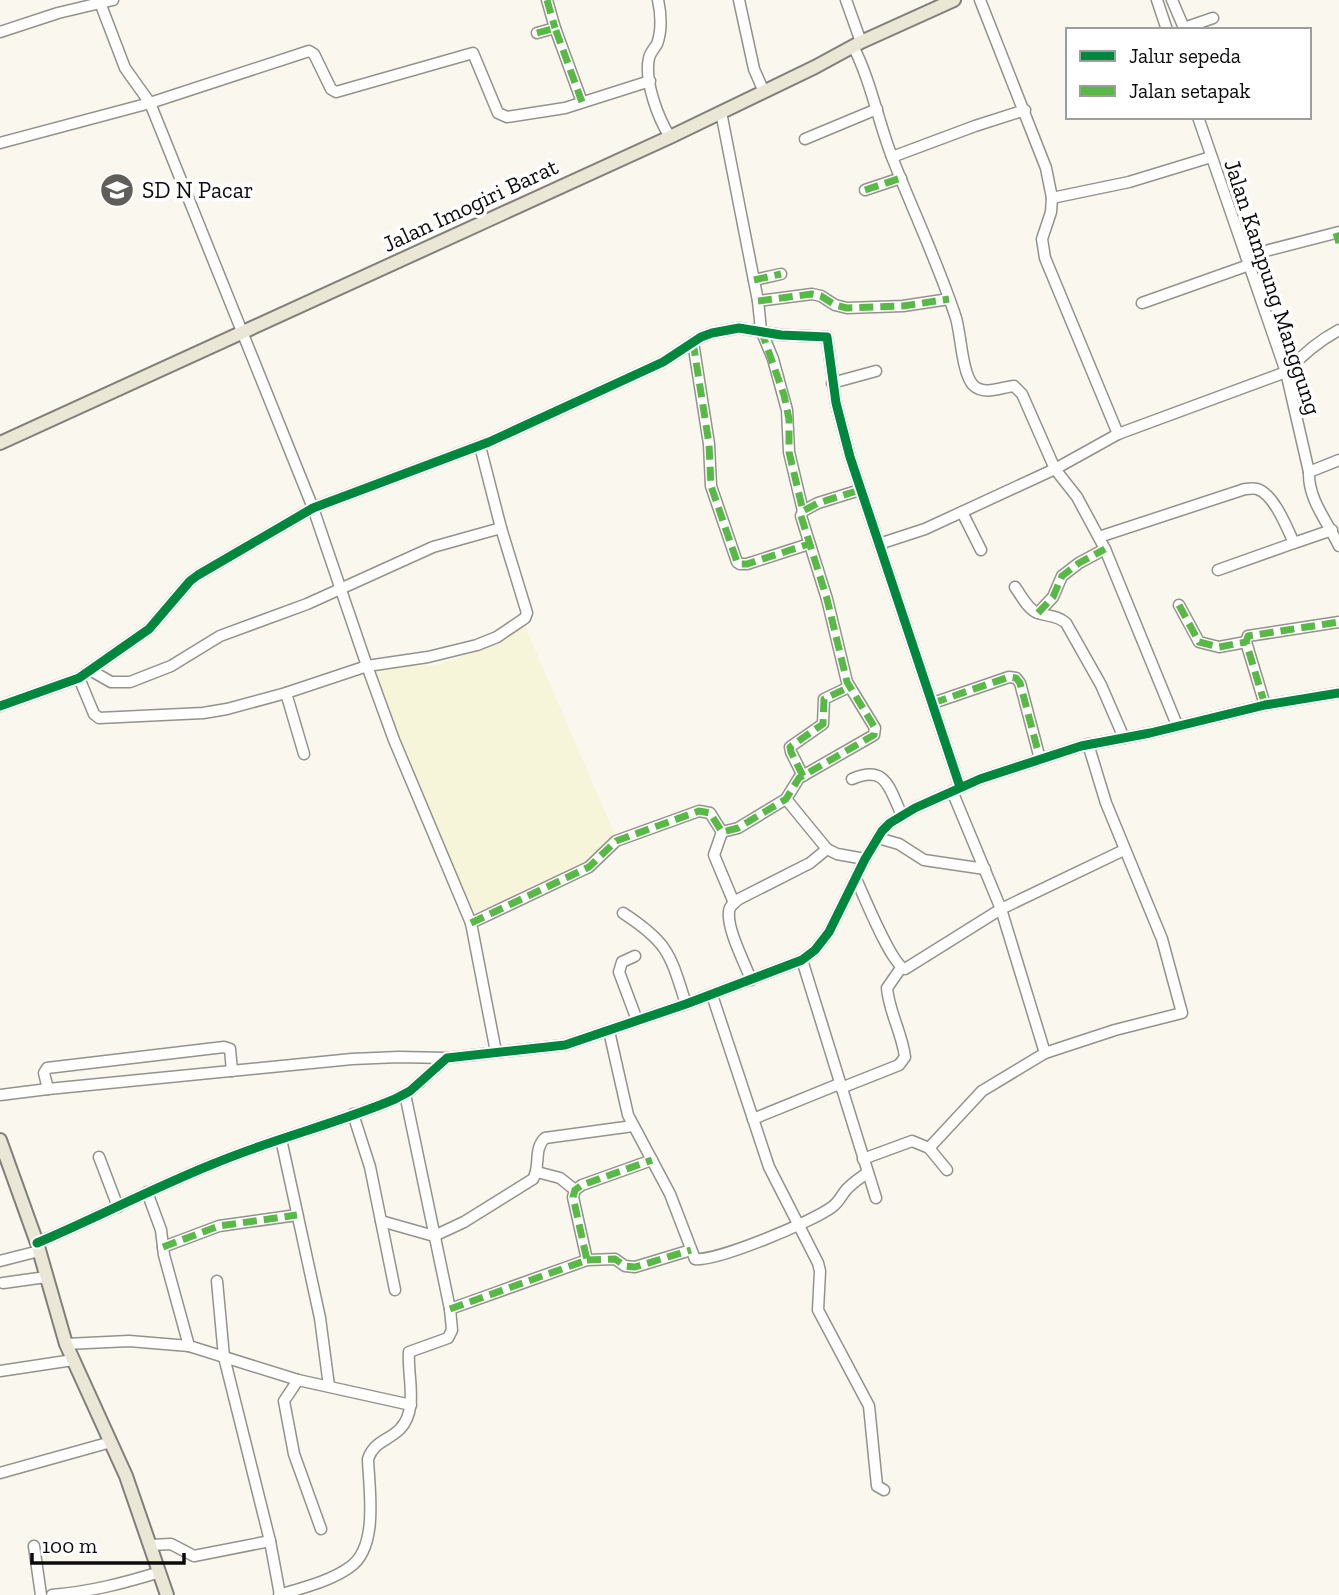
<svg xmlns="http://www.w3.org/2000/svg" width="1339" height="1595" font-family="'Zilla Slab',serif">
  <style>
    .farmland { fill: #f6f5da }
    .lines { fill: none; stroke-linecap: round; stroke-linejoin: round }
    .minor-casing { stroke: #93928d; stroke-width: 13 }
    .major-casing { stroke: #807f7a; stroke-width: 16 }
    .minor { stroke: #fefefc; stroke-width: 10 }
    .major { stroke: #ebe7d7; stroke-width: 12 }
    .quiet { stroke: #58b947; stroke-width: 7; stroke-dasharray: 14 7; stroke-linecap: butt }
    .cycleway-casing { stroke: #fff; stroke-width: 13 }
    .cycleway { stroke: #00873e; stroke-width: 9 }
    .labels { text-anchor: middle; stroke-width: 7; stroke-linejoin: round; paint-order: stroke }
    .poi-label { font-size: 23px; fill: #0b0b0b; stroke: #fff; text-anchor: start }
    .street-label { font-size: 23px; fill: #0b0b0b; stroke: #fff }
  </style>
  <rect width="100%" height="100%" fill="#faf8ee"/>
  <!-- farmland -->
  <polygon class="farmland" points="524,624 616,837 600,847 594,860 583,866 532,885 505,900 471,914 374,672 394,667 436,665 478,651 498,642"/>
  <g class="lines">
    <!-- minor casing -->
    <g class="minor-casing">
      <g id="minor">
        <polyline points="99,0 125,68 150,103 313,508 367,666 394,740 471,923 496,1052"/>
        <polyline points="547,0 555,28"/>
        <path d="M 658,0 C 661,13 662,31 657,44 C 654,49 650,53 649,58 C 644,81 658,118 670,137"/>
        <polyline points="739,0 754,69 764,92"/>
        <polyline points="846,0 861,42"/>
        <polyline points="980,0 1046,168 1052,198 1051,212 1042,239 1045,258 1118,434"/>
        <polyline points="1157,0 1167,30"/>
        <polyline points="1172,0 1184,28 1213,18"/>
        <polyline points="0,32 58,13 113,0"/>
        <polyline points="537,33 555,28 582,102"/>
        <path d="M 853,46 C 871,81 878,121 892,157 C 913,211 938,263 956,318 C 961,335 962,373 973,385 C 984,396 1002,387 1014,386 L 1022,394 L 1055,469 L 1077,497 L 1105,549 L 1177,725"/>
        <polyline points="721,112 758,301 761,330 773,359 787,410 789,452 803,511"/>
        <path d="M 1198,117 L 1286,372 L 1309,472 C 1308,500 1328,522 1339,546"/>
        <polyline points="805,139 877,109"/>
        <polyline points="0,143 150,103 309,51 314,54 331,89 336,92 473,53 498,113 507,117 565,108 650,81"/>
        <polyline points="892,157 975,126 1025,110"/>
        <polyline points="865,190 901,178"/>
        <polyline points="1052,198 1129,182 1211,157"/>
        <polyline points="1246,256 1339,232"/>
        <polyline points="754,280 781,274"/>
        <polyline points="758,301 812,294 821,296 835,305 847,308 903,306 949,299"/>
        <polyline points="1142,303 1249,265"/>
        <polyline points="693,342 709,444 711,486 737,562 740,564 747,564 809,544"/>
        <polyline points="832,383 876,371"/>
        <polyline points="1309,472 1339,460"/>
        <polyline points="962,512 981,550"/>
        <path d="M 1099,537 L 1245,489 C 1249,489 1253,488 1257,489 C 1274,494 1287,528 1294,543 L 1332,530"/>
        <path d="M 879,544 L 925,529 L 1055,469 L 1118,434 L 1286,372 C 1302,355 1318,341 1339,330"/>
        <polyline points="1218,570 1294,543"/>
        <path d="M 1015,587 C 1021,595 1028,610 1038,613 C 1049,617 1057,615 1066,623 L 1101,685 L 1124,738"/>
        <polyline points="1179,605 1199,642 1219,647 1246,642"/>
        <polyline points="1038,613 1053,597 1062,576 1079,563 1105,549"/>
        <polyline points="90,670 111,682 130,682 171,666 220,636 307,604 433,547 501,528"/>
        <polyline points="79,678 94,714 99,718 203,713 227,709 286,693 367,666 428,657 477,645 497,637 525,618 527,613 501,528 480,446"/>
        <polyline points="286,693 304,754"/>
        <polyline points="933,703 1009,677 1016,678 1020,683 1040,759"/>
        <polyline points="1265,705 1246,642 1248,636 1339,622"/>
        <polyline points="0,706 79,678 149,629 190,581 198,575 313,508 489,442 663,362 701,337 712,333 739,328 781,335 827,337 836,403 850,457 960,787"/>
        <polyline points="803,776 791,752 790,747 823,724 824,699 849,687"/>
        <path d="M 852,779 C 887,764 889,789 902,815"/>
        <polyline points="952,791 1001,909 1045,1053"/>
        <polyline points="786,799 827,849 837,854 865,859"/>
        <polyline points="722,832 714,855 734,903"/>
        <polyline points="878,838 899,844 924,860 985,869"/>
        <path d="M 856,879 C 864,896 891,964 905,969 L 1001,909 L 1124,850"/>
        <path d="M 623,913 C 669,943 670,954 686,1004"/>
        <polyline points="471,923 589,867 616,841 699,811 710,813 722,832 738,828 786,799 799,778 874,735 875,728 847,682 827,599 801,516 803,511 818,503 860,490"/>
        <polyline points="635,956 622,962 619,972 637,1020"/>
        <polyline points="802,960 876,1198"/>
        <path d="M 751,980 C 745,963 727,930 729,912 C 729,906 734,903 739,899 L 810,863 L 827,849"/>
        <polyline points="712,995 769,1167 818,1263 820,1271 818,1310 869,1406 877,1486 884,1490"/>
        <path d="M 609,1031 L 628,1115 L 670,1194 L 695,1259 C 716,1262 814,1221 832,1207 C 839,1202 841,1196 846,1190 C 852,1183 860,1178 867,1173"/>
        <path d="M 841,1088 L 899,1065 L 905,1057 C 902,1033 889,1012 887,988 L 901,968"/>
        <polyline points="48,1089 44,1073 47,1068 224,1047 230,1049 232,1071"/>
        <polyline points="0,1095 48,1089 352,1059 399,1057 446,1058"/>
        <path d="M 353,1114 L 370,1167 L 381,1221 L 434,1236 L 464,1222 L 533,1179 C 541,1166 533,1149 545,1138 L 633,1126"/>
        <polyline points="753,1119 839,1084"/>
        <polyline points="281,1139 320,1318 329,1386"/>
        <polyline points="929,1148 982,1091 1045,1053 1115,1030 1182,1013 1162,939 1106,803 1088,744"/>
        <polyline points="99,1157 118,1207"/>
        <polyline points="863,1159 912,1141 929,1148 947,1170"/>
        <polyline points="537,1172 560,1178 575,1190"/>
        <polyline points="147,1192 161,1230 164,1255 189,1346"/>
        <polyline points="381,1221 395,1290"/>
        <path d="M 37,1243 C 96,1218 153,1188 213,1164 C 272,1139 336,1124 395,1099 L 410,1091 L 447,1058 L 565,1045 L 686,1004 L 802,960 L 815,950 L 829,932 L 865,859 L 882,831 L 890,823 L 915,808 L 980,779 L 1081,746 L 1150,733 L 1265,705 L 1339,693"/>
        <polyline points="163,1247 219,1226 297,1215"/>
        <polyline points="587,1260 615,1259 625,1266 635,1267 691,1250"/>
        <polyline points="0,1261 39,1251"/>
        <polyline points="217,1281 224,1357 270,1541 280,1595"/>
        <polyline points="3,1283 46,1277"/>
        <polyline points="450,1309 587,1260 573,1197 575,1190 582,1185 652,1160"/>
        <polyline points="66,1344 129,1341 189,1346 298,1380 411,1405"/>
        <polyline points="0,1371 73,1360"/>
        <polyline points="298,1380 284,1401 294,1454 321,1529"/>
        <polyline points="0,1473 111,1442"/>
        <polyline points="151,1545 171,1544 194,1556 270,1541"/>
        <polyline points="34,1546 41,1595"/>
        <path d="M 52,1595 C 90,1592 124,1583 160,1572"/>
        <path d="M 279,1595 C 302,1588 331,1581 350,1567 C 379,1547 369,1489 368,1459 C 374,1441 388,1441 400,1429 C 419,1409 407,1376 409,1352 L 448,1338 L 452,1330 L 450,1309 L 405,1094"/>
      </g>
    </g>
    <!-- major casing -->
    <g class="major-casing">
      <g id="major">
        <polyline points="0,443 670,137 815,67 861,42 954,0"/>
        <polyline points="0,1140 37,1243 66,1344 126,1476 167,1595"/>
      </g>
    </g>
    <!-- minor -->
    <use href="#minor" class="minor"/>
    <!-- major -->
    <use href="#major" class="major"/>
    <!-- quiet -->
    <g class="quiet">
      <polyline points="547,0 555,28"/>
      <polyline points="537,33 555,28 582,102"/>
      <polyline points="865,190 901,178"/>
      <polyline points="1336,233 1339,243"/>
      <polyline points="754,280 781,274"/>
      <polyline points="758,301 812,294 821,296 835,305 847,308 903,306 949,299"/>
      <polyline points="761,330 784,395 789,419 789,452 803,511"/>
      <polyline points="693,342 709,444 711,486 737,562 740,564 747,564 809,544"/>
      <polyline points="1179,605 1199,642 1219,647 1246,642"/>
      <polyline points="1038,613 1053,597 1062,576 1079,563 1105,549"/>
      <polyline points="933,703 1009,677 1016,678 1020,683 1040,759"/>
      <polyline points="1265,705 1246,642 1248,636 1339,622"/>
      <polyline points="803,776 791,752 790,747 823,724 824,699 849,687"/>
      <polyline points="471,923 589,867 616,841 699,811 710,813 722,832 738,828 786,799 799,778 874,735 875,728 847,682 827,599 801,516 803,511 818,503 860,490"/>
      <polyline points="163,1247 219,1226 297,1215"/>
      <polyline points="587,1260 615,1259 625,1266 635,1267 691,1250"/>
      <polyline points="450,1309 587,1260 573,1197 575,1190 582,1185 652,1160"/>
    </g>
    <!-- cycleway casing -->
    <g class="cycleway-casing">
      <g id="cycleway">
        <polyline points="0,706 79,678 149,629 190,581 198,575 313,508 489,442 663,362 701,337 712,333 739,328 781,335 827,337 836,403 850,457 960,787"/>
        <path d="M 37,1243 C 96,1218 153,1188 213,1164 C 272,1139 336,1124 395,1099 L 410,1091 L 447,1058 L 565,1045 L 686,1004 L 802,960 L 815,950 L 829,932 L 865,859 L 882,831 L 890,823 L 915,808 L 980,779 L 1081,746 L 1150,733 L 1265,705 L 1339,693"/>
      </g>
    </g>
    <!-- cycleway -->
    <use href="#cycleway" class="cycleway"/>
  </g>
  <!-- icons -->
  <defs>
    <g id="school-disc" transform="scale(1.75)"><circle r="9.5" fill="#5f5e5a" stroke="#fff"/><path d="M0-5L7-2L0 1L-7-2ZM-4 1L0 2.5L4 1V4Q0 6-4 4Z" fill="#fff"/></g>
  </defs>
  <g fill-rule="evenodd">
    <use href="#school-disc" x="117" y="190"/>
  </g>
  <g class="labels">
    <!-- poi labels -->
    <g class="poi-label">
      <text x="142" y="198">SD N Pacar</text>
    </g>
    <!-- street labels -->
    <g class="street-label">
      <text transform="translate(470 205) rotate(-25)" y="8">Jalan Imogiri Barat</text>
      <text transform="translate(1273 287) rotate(72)" y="8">Jalan Kampung Manggung</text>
    </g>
  </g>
  <!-- legend -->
  <rect x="1066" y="28" width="245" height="91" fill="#ffffff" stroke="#9d9d9d" stroke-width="2"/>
  <rect x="1080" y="51" width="35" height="10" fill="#00873e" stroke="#9d9d9d" stroke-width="2"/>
  <text x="1129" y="63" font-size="21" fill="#0b0b0b">Jalur sepeda</text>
  <rect x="1080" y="86" width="35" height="10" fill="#58b947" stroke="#9d9d9d" stroke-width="2"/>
  <text x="1129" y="98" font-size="21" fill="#0b0b0b">Jalan setapak</text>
  <!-- scale -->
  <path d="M32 1553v10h152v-10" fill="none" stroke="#0b0b0b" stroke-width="3.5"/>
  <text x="42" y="1553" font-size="21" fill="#0b0b0b" stroke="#ffffff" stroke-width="5" paint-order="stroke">100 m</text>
</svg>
